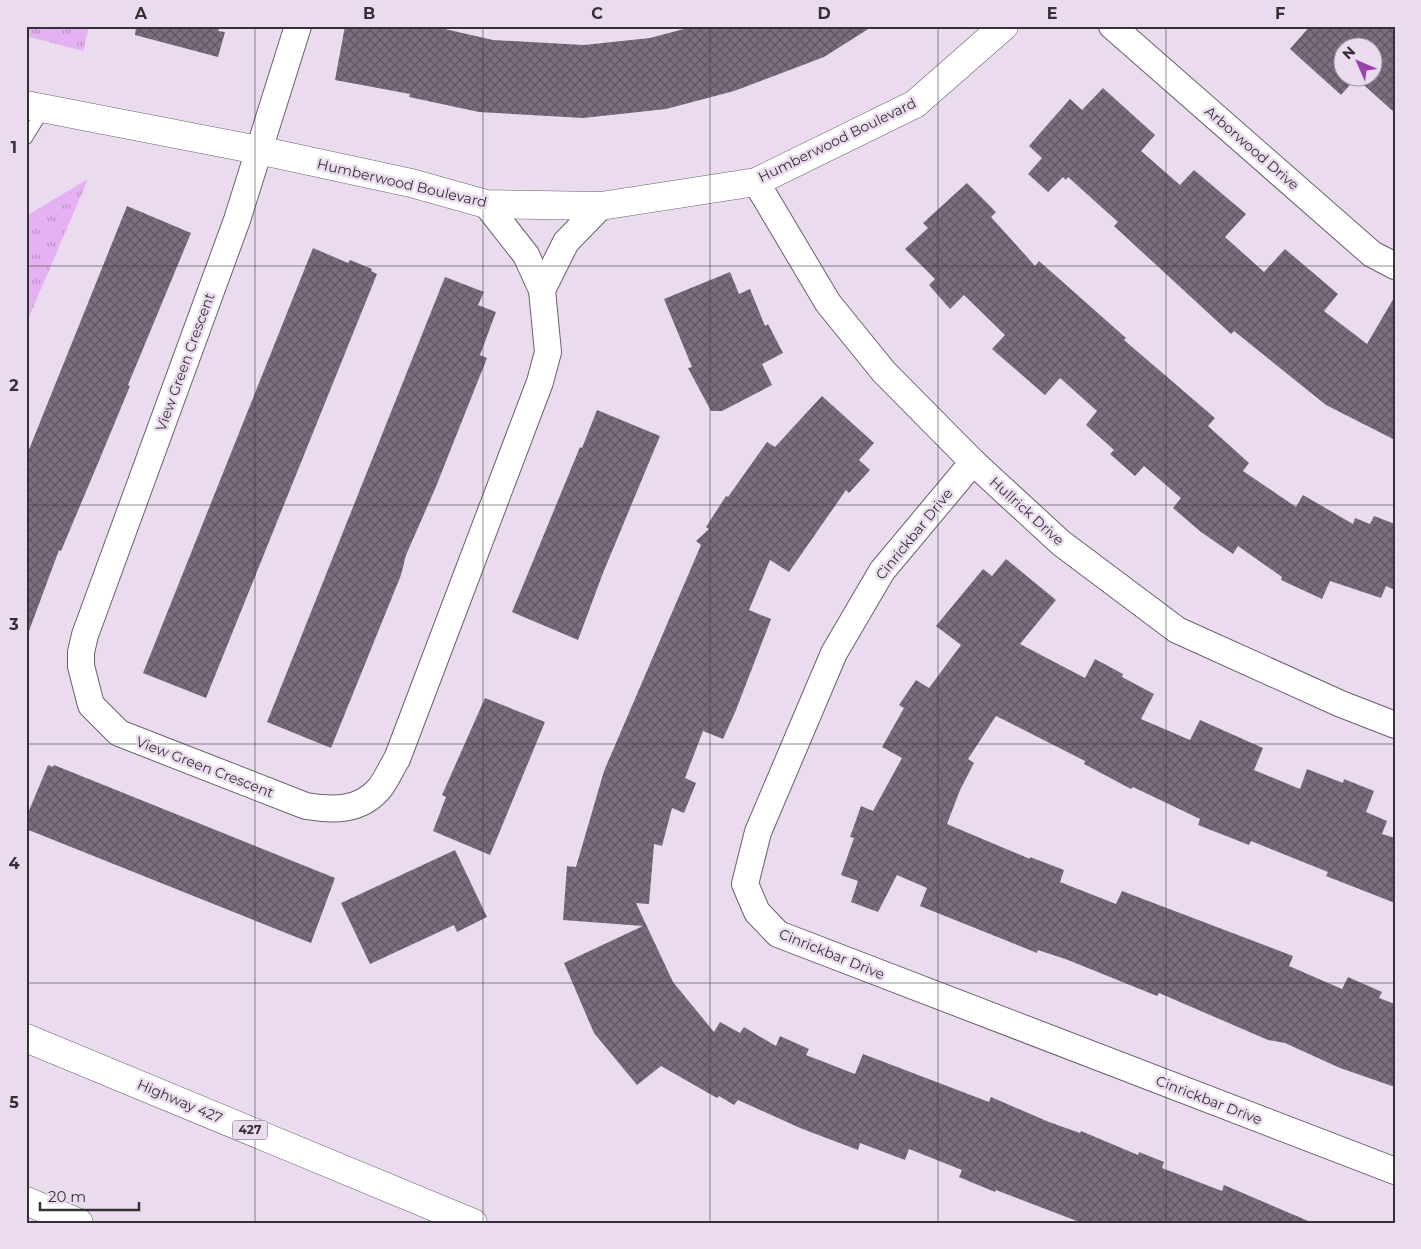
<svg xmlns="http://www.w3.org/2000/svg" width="1421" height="1249" font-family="Montserrat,sans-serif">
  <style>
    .park { fill: url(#park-tufts) }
    .building { fill: url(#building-cross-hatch); fill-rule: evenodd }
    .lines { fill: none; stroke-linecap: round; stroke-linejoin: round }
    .service-casing { stroke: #6b5f6e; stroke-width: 14 }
    .minor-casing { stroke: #6b5f6e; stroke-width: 28 }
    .tertiary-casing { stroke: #6b5f6e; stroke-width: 29 }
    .motorway-casing { stroke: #6b5f6e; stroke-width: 29 }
    .service { stroke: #fff; stroke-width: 12 }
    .minor { stroke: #fff; stroke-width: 26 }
    .tertiary { stroke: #fff; stroke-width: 28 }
    .motorway { stroke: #fff; stroke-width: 28 }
    .grid { fill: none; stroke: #353036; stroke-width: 1; stroke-opacity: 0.55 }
    .labels { text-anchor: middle; stroke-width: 5; stroke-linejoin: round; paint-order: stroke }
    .shield { fill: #eadcee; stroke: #6b646d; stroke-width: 1 }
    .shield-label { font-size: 12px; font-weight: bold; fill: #353036 }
    .street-label { font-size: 14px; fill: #353036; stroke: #eadcee }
    .neatline { fill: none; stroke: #353036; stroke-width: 2 }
    .grid-label { font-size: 16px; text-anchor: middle; font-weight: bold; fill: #353036 }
  </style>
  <defs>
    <pattern id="park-tufts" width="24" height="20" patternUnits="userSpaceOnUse" patternTransform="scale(1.25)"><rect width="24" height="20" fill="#e6b1f2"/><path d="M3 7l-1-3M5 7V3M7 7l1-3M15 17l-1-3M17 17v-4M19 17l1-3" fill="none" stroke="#bb90c5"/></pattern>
    <pattern id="building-cross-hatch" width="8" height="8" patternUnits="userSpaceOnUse" patternTransform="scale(1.25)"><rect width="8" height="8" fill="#7b6e7e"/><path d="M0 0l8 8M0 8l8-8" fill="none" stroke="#605662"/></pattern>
  </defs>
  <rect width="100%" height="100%" fill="#eadcee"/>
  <!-- park -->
  <g class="park">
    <polygon points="26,26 89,26 83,51 26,36"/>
    <polygon points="88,179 26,324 26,216"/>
  </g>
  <!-- building -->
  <g class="building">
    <polygon points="136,26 220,26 218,31 225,32 218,57 135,35"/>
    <polygon points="345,26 432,26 493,40 584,45 650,38 695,26 873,26 824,57 734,91 666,109 583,118 479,112 409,97 410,94 335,80"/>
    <path d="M 1310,26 L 1395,26 L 1395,113 L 1356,78 L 1341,95 L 1290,49 ZM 1344,48 L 1374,48 L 1374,78 L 1344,78 Z"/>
    <polygon points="1103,88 1155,135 1141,151 1180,185 1194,170 1246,214 1225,237 1264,272 1285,249 1338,294 1324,311 1367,344 1395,296 1395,440 1326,405 1234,331 1231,334 1114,226 1118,222 1068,177 1066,180 1063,177 1048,192 1028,174 1042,158 1029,146 1041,132 1070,99 1082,110"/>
    <polygon points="967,183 996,212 991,217 1035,266 1039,261 1126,338 1124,340 1215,418 1208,426 1249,463 1243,471 1296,507 1303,495 1353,524 1355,518 1370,524 1374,516 1395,524 1395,590 1386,586 1381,598 1330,581 1322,599 1281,580 1282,577 1238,546 1233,554 1201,532 1173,508 1181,498 1144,466 1135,476 1110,454 1114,450 1086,425 1097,411 1060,378 1045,395 992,349 1005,335 964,295 950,309 929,285 935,279 905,249 928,228 923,223"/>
    <polygon points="127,206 191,233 128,385 130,386 101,456 61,551 59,550 29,631 26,631 26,457"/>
    <polygon points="313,248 348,263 350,260 372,269 371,271 377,274 206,698 143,673"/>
    <polygon points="730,272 739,294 750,289 765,326 768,324 783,353 762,364 772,385 722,411 711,411 688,368 692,367 664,299"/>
    <polygon points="445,277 484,292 478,305 496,312 480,355 487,358 435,489 406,555 401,575 331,748 267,722"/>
    <polygon points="822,396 874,443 859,460 870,470 849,493 846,490 789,572 770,560 749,610 771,619 736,710 723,739 703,731 685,778 696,783 684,813 672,808 662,846 654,844 649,904 636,903 673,982 714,1032 720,1022 740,1033 744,1027 776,1046 780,1036 809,1049 806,1055 855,1074 863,1054 989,1102 991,1097 1049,1122 1080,1133 1081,1131 1138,1155 1139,1152 1164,1162 1162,1168 1222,1191 1224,1185 1313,1223 1082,1223 996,1190 995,1192 959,1177 962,1170 909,1149 905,1160 860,1143 858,1150 800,1128 738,1100 734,1105 719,1096 717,1098 661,1066 637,1085 594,1033 564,963 643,926 563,920 567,866 576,867 604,771 701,545 696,541 709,529 706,527 726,496 728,497 767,442 775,447"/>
    <polygon points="597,410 660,436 603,573 578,640 512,612 580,447 582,448"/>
    <polygon points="1006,559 1056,600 1020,644 1085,678 1095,659 1123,674 1122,677 1154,694 1141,719 1190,740 1200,720 1263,748 1254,770 1300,789 1307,769 1343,783 1344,779 1374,791 1366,812 1387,821 1382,834 1395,838 1395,903 1326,876 1328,872 1251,841 1249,845 1198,825 1200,819 1133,787 1131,789 1084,764 1085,761 996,716 968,759 974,763 960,790 947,824 1030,859 1030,857 1064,870 1060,882 1116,904 1122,891 1293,956 1289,966 1342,989 1348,977 1382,992 1379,998 1395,1004 1395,1087 1340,1068 1285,1043 1268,1040 1159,993 1157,996 1068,960 1038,950 1037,953 920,906 927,888 897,875 878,912 851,902 858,881 841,875 854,838 850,837 861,806 873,811 902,758 882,747 904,708 899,705 916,680 929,688 961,645 936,626 983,569 992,576"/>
    <polygon points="485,698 545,722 490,855 433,831 446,797 442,795"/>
    <polygon points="48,765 53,767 54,765 335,878 311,943 26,829 26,818"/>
    <polygon points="455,850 487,917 457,932 454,925 370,964 341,903"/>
  </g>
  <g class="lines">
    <!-- service casing -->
    <g class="service-casing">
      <polyline id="service" points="26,138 44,109"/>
    </g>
    <!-- minor casing -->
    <g class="minor-casing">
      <g id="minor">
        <path d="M 298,26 L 237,220 L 85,635 L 81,652 L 81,666 L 91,705 L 119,733 L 306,806 C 332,810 359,812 379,789 C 386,781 391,768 397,759 L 540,382 L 548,352 L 542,290 L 526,255 L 486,204"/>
        <polyline points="1112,26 1372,254 1395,266"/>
        <polyline points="756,182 828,303 884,372 973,462 1061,543 1177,630 1341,704 1395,725"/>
        <polyline points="542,290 566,242 601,206"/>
        <polyline points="973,462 882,571 834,653 758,832 745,884 757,912 778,934 1395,1171"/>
      </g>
    </g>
    <!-- tertiary casing -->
    <g class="tertiary-casing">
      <polyline id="tertiary" points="26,105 258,150 411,183 486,204 601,206 756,182 915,104 1004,26"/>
    </g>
    <!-- motorway casing -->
    <g class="motorway-casing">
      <g id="motorway">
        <polyline points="26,1038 473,1223"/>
        <polyline points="26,1201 79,1223"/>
      </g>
    </g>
    <!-- service -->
    <use href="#service" class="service"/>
    <!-- minor -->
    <use href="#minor" class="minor"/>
    <!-- tertiary -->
    <use href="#tertiary" class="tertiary"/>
    <!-- motorway -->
    <use href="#motorway" class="motorway"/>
  </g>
  <!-- grid -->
  <path class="grid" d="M 255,26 L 255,1223M 483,26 L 483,1223M 710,26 L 710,1223M 938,26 L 938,1223M 1166,26 L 1166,1223M 26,266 L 1395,266M 26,505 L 1395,505M 26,744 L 1395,744M 26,983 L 1395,983"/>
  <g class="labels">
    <!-- shield labels -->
    <rect class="shield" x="232.5" y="1120.5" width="35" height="19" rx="4"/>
    <g class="shield-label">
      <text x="250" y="1134">427</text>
    </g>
    <!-- street labels -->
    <g class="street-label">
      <text transform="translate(837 140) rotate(-26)" y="5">Humberwood Boulevard</text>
      <text transform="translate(1252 148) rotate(41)" y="5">Arborwood Drive</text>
      <text transform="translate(402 183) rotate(13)" y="5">Humberwood Boulevard</text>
      <text transform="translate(185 362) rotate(-70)" y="5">View Green Crescent</text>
      <text transform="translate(1027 511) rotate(42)" y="5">Hullrick Drive</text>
      <text transform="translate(914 534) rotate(-51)" y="5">Cinrickbar Drive</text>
      <text transform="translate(205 767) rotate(21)" y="5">View Green Crescent</text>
      <text transform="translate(832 954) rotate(22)" y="5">Cinrickbar Drive</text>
      <text transform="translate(1209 1100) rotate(21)" y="5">Cinrickbar Drive</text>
      <text transform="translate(180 1101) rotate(23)" y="5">Highway 427</text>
    </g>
  </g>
  <!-- border -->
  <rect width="1421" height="1249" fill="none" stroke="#eadcee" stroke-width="55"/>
  <!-- north arrow -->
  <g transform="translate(1358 62) rotate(315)"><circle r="24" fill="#eadcee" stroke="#a297a4"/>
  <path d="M0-4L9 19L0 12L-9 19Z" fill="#9941ad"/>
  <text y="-8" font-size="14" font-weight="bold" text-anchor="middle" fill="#353036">N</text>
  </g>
  <!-- scale -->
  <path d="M40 1202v8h99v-8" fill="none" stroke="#353036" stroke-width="2.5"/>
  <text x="48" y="1202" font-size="15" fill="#353036" stroke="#eadcee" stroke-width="4" paint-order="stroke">20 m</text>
  <rect x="28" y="28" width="1366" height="1194" class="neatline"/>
  <g class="grid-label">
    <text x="141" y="19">A</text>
    <text x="369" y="19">B</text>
    <text x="597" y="19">C</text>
    <text x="824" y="19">D</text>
    <text x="1052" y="19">E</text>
    <text x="1280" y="19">F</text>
    <text x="14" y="153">1</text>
    <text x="14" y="391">2</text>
    <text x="14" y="630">3</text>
    <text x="14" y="869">4</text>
    <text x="14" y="1108">5</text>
  </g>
</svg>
